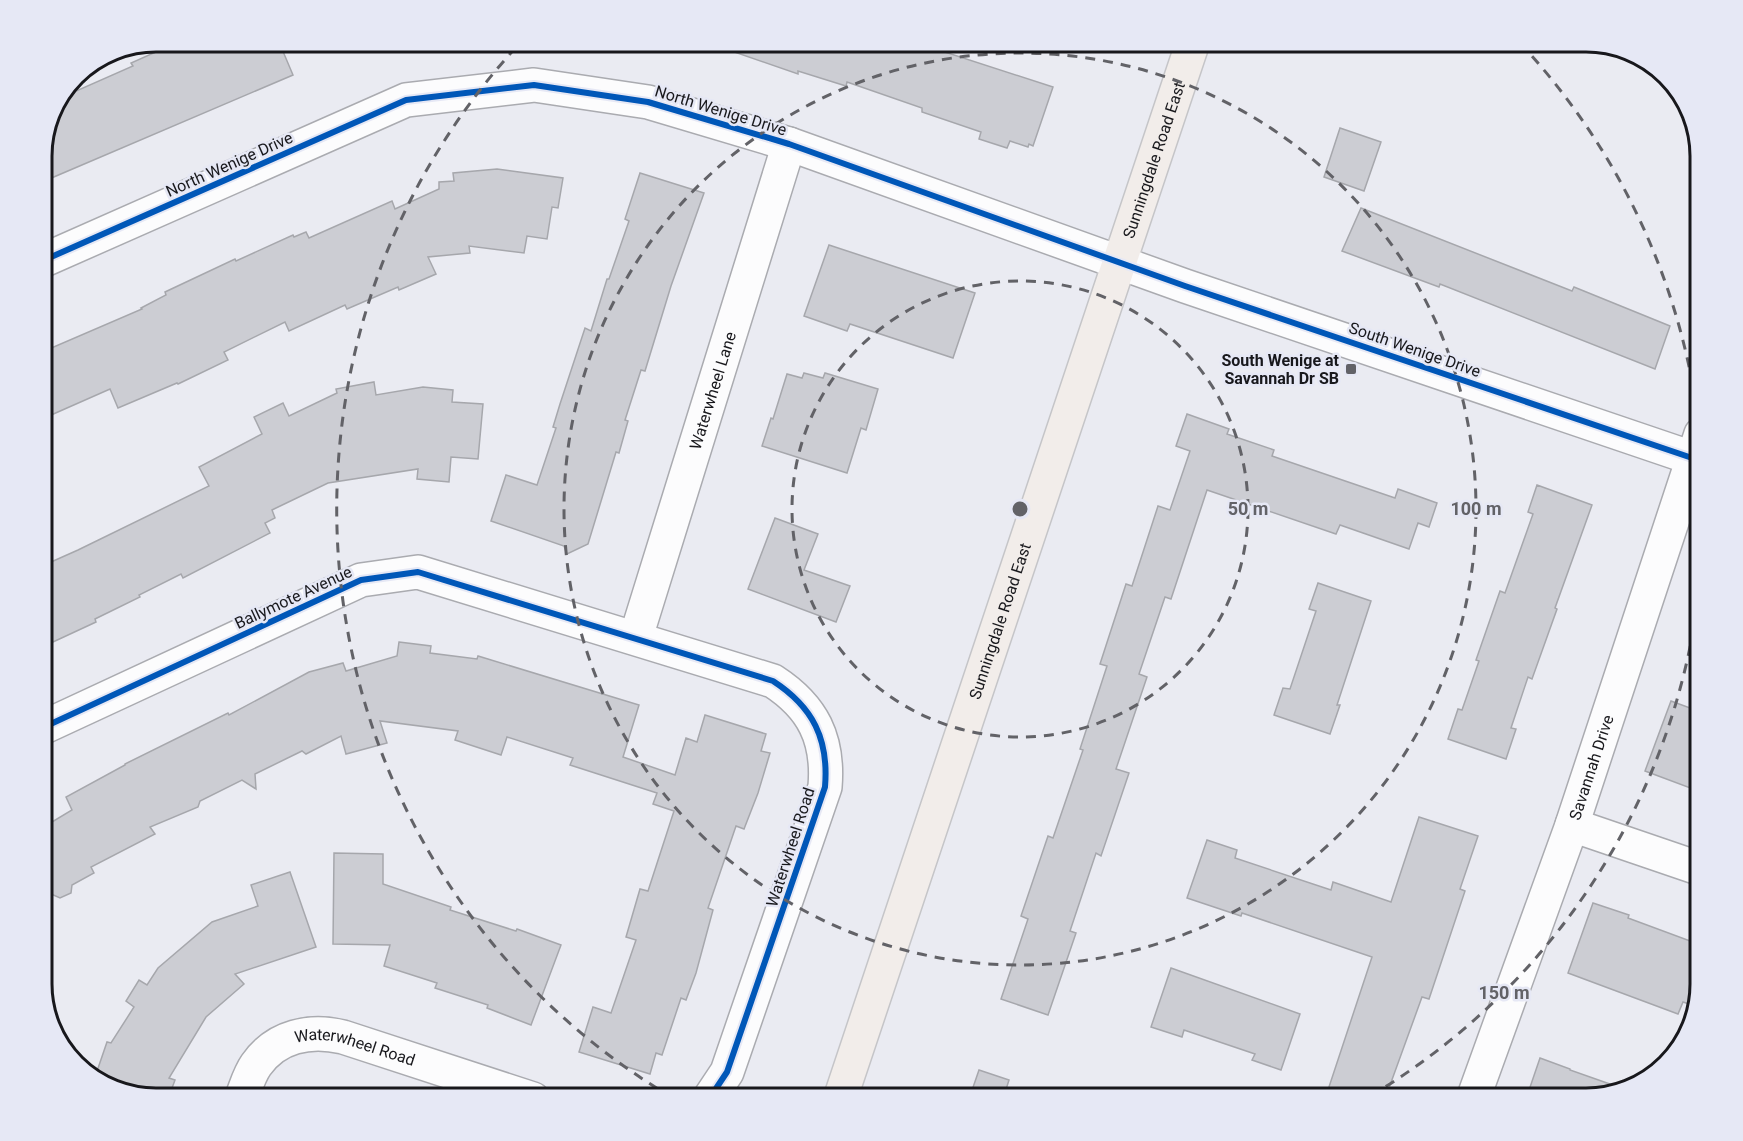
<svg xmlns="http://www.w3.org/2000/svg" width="1743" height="1141" font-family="Roboto,sans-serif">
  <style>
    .building { fill: #cccdd3; stroke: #a6a7ac; stroke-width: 1.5 }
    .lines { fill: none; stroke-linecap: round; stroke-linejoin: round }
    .minor-casing { stroke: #aaabb0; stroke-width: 36 }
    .major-casing { stroke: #c5c5c8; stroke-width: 36 }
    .minor { stroke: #fcfcfd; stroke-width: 33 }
    .major { stroke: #f2edea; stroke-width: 33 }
    .cycleway-casing { stroke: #e6e8f5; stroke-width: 10 }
    .cycleway { stroke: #0057b8; stroke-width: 6 }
    .ring { fill: none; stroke: #626267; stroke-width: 3; stroke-dasharray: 10 8 }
    .poi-dot { fill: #626267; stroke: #e6e8f5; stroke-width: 2 }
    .labels { text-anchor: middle; stroke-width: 5; stroke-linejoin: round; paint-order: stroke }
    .street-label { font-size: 16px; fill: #18181c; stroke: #e6e8f5 }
    .poi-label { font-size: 16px; font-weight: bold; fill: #18181c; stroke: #e6e8f5; text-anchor: end }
    .rim { fill: none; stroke: #18181c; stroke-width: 3 }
    .centre { fill: #626267; stroke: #e6e8f5; stroke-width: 3 }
    .ring-label { font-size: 18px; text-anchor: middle; font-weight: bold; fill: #626267; stroke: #e6e8f5; stroke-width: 5; stroke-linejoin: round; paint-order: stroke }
  </style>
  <rect width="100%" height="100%" fill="#eaebf2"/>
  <!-- building -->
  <g class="building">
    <polygon points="178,42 279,42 293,75 42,182 42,149 67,95 133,66 131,63"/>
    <polygon points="717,42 914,42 1053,87 1033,146 1029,144 1028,147 1010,141 1007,148 979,139 981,132 922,112 922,108 847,82 846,86 798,71 798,74 717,46"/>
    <polygon points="1340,128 1381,142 1364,191 1324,177"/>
    <polygon points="497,169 563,178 558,208 552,207 547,239 527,236 524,253 469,246 470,253 428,257 436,274 399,290 398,287 347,309 345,305 289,331 285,322 224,352 228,360 178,384 177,383 118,408 110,389 42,419 42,352 142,309 141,308 166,295 165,292 235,259 236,261 293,235 294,237 306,232 309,238 392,201 395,209 439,189 439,182 454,181 453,173"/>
    <polygon points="640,173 704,193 671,286 645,371 641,370 625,420 628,421 619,453 616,452 588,544 567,554 564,546 491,521 506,475 537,485 556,428 553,427 560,404 585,328 591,331 607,279 609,279 629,221 625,219"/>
    <polygon points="1361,208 1572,291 1574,287 1670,326 1655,369 1440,284 1439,287 1342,251"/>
    <polygon points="829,245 975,293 953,358 850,324 847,331 804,316"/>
    <polygon points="804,373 823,378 825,373 878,389 866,430 861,428 847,473 762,446 771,418 773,419 787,374 802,378"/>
    <polygon points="374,382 376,395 423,387 453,390 452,402 483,404 478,459 451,457 449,482 417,479 418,469 328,483 272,510 275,518 265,523 270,533 183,578 181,574 139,595 140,597 95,619 96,622 53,642 50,637 42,641 42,566 78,550 209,486 199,467 262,434 254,417 283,403 289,416 337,393 336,389"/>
    <polygon points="1187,414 1229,429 1227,434 1274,450 1272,456 1395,498 1398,489 1437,503 1429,527 1418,523 1409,549 1340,525 1336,534 1207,490 1171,599 1165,597 1139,674 1147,677 1116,769 1129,773 1101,856 1096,853 1070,931 1076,933 1048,1015 1001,999 1028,919 1021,916 1048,836 1053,838 1083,750 1080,749 1107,666 1100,664 1126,584 1132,586 1158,506 1170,510 1190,451 1176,446"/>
    <polygon points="1537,485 1592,505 1555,608 1557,609 1532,679 1528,677 1511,728 1516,729 1506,759 1448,739 1458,709 1462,710 1479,661 1476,660 1500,591 1505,593 1533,514 1528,512"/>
    <polygon points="775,518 818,534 804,570 850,586 836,622 748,589"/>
    <polygon points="1318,583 1371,601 1337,705 1340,705 1330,734 1274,715 1283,688 1290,689 1316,611 1309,609"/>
    <polygon points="399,642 431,646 430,653 477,659 478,656 639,705 623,757 675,775 686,738 697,742 705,715 766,734 761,751 770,753 758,793 744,829 736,826 708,908 713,910 696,973 686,1000 681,998 662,1055 656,1053 650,1074 579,1052 593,1007 611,1013 636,940 626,937 640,889 648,891 674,811 653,804 657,793 570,765 573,758 507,737 501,755 455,740 458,731 380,721 387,743 346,754 341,736 306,754 302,751 255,774 256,789 242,780 200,801 198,807 150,827 155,834 91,867 94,873 72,885 71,893 60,898 42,890 42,828 72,810 66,797 125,765 125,764 228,713 229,715 309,672 343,663 346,671 397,656"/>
    <polygon points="1671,701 1701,712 1701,792 1645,771"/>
    <polygon points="1419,817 1478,836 1460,889 1465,891 1429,999 1422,997 1385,1099 1325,1099 1372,957 1242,913 1241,916 1187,898 1207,840 1237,850 1235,858 1331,890 1333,882 1391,902"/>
    <polygon points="334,853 383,854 383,884 451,907 450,910 516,931 517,929 561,945 531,1025 487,1008 488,1005 435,988 437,983 384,966 390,945 333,944"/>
    <polygon points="290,872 316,947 235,974 244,984 206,1017 169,1078 175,1080 168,1099 156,1099 94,1080 107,1042 111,1043 134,1007 126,1001 139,980 147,985 158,968 212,922 258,906 251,885"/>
    <polygon points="1593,903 1629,915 1628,918 1701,945 1701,985 1695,1006 1683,1002 1678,1014 1568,973"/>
    <polygon points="1171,968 1300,1014 1281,1070 1252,1060 1255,1054 1184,1030 1182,1037 1151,1027"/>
    <polygon points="1540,1058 1570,1069 1570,1070 1624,1089 1587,1099 1526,1099"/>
    <polygon points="979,1070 1009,1080 1003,1099 969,1099"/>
  </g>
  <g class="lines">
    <!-- minor casing -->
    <g class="minor-casing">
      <g id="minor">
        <polyline points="42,261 406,100 534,85 648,102 789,144 1185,286 1701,461"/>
        <path id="s1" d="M 636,637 L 789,144"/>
        <path d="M 42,728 L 361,580 L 418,572 L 773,681 C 813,707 829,739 825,787 L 727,1072 L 709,1099"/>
        <polyline points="1572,825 1701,869"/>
        <path id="s2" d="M 241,1099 C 246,1087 249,1075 256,1065 C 276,1036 310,1029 343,1037 L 533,1099"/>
        <path id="s3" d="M 1473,1099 L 1572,825 L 1701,434"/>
      </g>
    </g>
    <!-- major casing -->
    <g class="major-casing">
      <g id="major">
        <path id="s4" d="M 840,1099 L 1193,42"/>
      </g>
    </g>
    <!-- minor -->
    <use href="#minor" class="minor"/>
    <!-- major -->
    <use href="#major" class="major"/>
    <!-- cycleway casing -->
    <g class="cycleway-casing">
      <g id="cycleway">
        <polyline points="42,261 406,100 534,85 648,102 789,144 1185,286 1701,461"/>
        <path d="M 42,728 L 361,580 L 418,572 L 773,681 C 813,707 829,739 825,787 L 727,1072 L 709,1099"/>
      </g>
    </g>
    <!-- cycleway -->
    <use href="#cycleway" class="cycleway"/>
  </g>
  <!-- distance rings -->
  <g class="ring">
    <circle cx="1020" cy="509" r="228"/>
    <circle cx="1020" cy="509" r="456"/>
    <path d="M1701 575A684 684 0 0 1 1367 1098M673 1098A684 684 0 0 1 520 43M1520 43A684 684 0 0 1 1701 443"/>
  </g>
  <!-- markers -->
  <rect class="poi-dot" x="1345" y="363" width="12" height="12" rx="3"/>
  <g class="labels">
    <!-- street labels -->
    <g class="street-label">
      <text transform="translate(721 110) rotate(17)" y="6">North Wenige Drive</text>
      <text dy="6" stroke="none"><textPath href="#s4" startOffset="990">Sunningdale Road East</textPath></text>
      <text transform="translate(229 164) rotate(-24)" y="6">North Wenige Drive</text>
      <text transform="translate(1415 349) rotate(19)" y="6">South Wenige Drive</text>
      <text dy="6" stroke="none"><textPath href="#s1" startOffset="258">Waterwheel Lane</textPath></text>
      <text transform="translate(293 597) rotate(-25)" y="6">Ballymote Avenue</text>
      <text dy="6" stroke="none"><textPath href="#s4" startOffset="504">Sunningdale Road East</textPath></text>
      <text dy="6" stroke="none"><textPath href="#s3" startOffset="352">Savannah Drive</textPath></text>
      <text transform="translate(790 847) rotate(-72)" y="6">Waterwheel Road</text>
      <text dy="6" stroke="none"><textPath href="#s2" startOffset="148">Waterwheel Road</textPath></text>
    </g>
    <!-- poi labels -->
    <g class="poi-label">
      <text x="1339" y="366">South Wenige at<tspan x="1339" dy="18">Savannah Dr SB</tspan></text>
    </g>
  </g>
  <!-- crop -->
  <path d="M0 0H1743V1141H0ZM156 52H1586A104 104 0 0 1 1690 156V984A104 104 0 0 1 1586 1088H156A104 104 0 0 1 52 984V156A104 104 0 0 1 156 52Z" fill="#e6e8f5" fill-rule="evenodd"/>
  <path class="rim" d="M156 52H1586A104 104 0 0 1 1690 156V984A104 104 0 0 1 1586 1088H156A104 104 0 0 1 52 984V156A104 104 0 0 1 156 52Z"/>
  <circle cx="1020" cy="509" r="9" class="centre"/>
  <g class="ring-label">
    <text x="1248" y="515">50 m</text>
    <text x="1476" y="515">100 m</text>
    <text x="1504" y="999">150 m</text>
  </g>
</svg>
